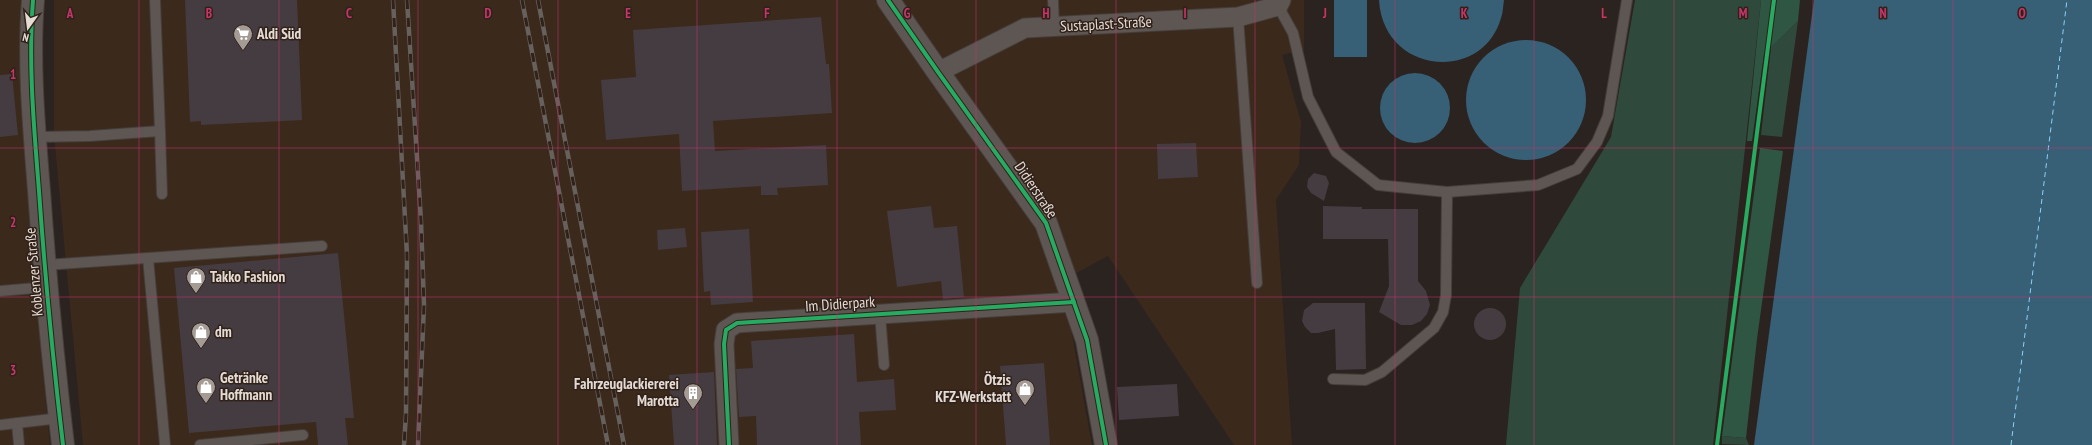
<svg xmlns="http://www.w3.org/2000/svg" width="2092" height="445" font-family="'PT Sans Narrow',sans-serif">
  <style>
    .built { fill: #3b291c }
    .green { fill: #2f4a3c }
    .forest { fill: #2e5642 }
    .water { fill: #375f75 }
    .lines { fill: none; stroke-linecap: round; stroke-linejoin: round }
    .ferry { stroke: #89d2fd; stroke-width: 1; stroke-dasharray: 5 4; stroke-linecap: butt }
    .building { fill: #443c41 }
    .lane-casing { stroke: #453e3a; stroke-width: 12 }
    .street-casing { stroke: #453e3a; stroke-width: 21 }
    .secondary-casing { stroke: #453e3a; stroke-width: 24 }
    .lane { stroke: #5d5652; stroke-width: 10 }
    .street { stroke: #5d5652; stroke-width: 19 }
    .secondary { stroke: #5d5652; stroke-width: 22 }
    .rail-casing { stroke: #67615e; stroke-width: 4.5 }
    .rail { stroke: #312219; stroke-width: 3; stroke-dasharray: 9; stroke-linecap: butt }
    .cycleway-casing { stroke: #312219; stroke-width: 6 }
    .cycleway { stroke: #26ab63; stroke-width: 4 }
    .grid { fill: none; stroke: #c7356d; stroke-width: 1; stroke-opacity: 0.55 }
    .labels { text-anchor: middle; stroke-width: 3; stroke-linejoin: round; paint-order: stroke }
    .street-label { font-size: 15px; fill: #e5dbd5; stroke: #312219 }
    .poi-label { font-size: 15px; font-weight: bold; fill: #e5dbd5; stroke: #312219; text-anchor: start }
    .grid-label { font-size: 13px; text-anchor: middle; font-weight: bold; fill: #c7356d; stroke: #312219; stroke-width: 3; stroke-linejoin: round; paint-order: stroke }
  </style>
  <rect width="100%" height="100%" fill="#2b231f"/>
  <!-- built -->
  <g class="built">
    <polygon points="0,0 25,0 23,20 43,374 50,445 0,445"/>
    <polygon points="54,0 1304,0 1304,50 1282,55 1301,122 1299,165 1276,200 1292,445 1234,445 1108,256 1060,282 1070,323 1092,445 83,445 54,135"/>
  </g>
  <!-- green -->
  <g class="green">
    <polygon points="1635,0 1761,0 1713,445 1506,445 1520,288 1611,137"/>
    <polygon points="1798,21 1782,137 1761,135 1771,47"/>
    <polygon points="1722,436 1746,438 1749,445 1722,444"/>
  </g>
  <!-- forest -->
  <g class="forest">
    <polygon points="1761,0 1800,0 1798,21 1764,54 1752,141 1747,141"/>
    <polygon points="1760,148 1783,151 1757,339 1746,438 1722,436"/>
  </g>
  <!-- water -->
  <g class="water">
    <rect x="1334" y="0" width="33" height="57"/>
    <path d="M 1379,0 L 1504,0 C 1503,6 1503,13 1501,18 C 1482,84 1383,74 1379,0 Z"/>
    <polygon points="1814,0 2092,0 2092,445 1754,445"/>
    <circle cx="1526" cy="100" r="60"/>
    <circle cx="1415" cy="108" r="35"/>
  </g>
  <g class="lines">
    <!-- ferry -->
    <polyline class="ferry" points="2011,445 2067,0"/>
  </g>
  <!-- building -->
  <g class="building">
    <polygon points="185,0 297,0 302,120 201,125 201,121 190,122"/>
    <polygon points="821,17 826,64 829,64 832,113 713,121 715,151 826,145 828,185 777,188 778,195 761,195 761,186 682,191 679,134 606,140 601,80 636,77 633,30"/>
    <polygon points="12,74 18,135 0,137 0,75"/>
    <polygon points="1196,143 1198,177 1158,179 1157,144"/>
    <polygon points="1314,173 1326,176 1329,183 1324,201 1311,193 1307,187 1308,179"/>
    <polygon points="931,206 934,228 957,226 964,297 943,299 941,281 897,287 887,211"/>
    <polygon points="1323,206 1362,207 1362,209 1418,209 1418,281 1426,291 1430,305 1427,314 1421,321 1412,325 1401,325 1379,312 1389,286 1388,239 1323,239"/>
    <polygon points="685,228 687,247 658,250 657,230"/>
    <polygon points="749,229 753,302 711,305 710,291 704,292 701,232"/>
    <polygon points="338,253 354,418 345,418 348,445 318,445 316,422 189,433 174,268"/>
    <polygon points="1313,303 1365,303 1366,369 1336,370 1335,329 1318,333 1311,333 1305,327 1302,321 1304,310"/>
    <circle cx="1490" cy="324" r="16"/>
    <polygon points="854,334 857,382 894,379 896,410 859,412 861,445 757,445 756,416 739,417 736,369 753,368 751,341"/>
    <polygon points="1044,363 1050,445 1006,445 1000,366"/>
    <polygon points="714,372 717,445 674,445 669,375"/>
    <polygon points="1177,384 1179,416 1119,420 1117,387"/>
  </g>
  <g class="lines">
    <!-- lane casing -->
    <g class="lane-casing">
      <g id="lane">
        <polyline points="155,0 160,131"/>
        <polyline points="1053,0 1054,26"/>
        <polyline points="1278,6 1293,33 1308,97 1336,152 1378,185 1447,192 1538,185 1577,169 1597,142 1608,116 1627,0"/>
        <polyline points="1238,17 1257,283"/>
        <polyline points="35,137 90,136 160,131 162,194"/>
        <polyline points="148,258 165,445"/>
        <polyline points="45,265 322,246"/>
        <polyline points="0,291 47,287"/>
        <polyline points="880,314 884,365"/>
        <polyline points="1333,379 1365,380 1382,372 1434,328 1443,312 1446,295 1447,192"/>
        <polyline points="17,423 19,445"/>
        <polyline points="0,425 60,418"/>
        <polyline points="200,445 303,435"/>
      </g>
    </g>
    <!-- street casing -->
    <g class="street-casing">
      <g id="street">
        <polyline points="938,72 1025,28 1238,17 1278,6 1281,0"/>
        <polyline points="729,445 724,344 726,330 737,323 1074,302"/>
      </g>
    </g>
    <!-- secondary casing -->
    <g class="secondary-casing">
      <g id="secondary">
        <path d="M 33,0 C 28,63 34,128 39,191 C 45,276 53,361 63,445"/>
        <polyline points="888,0 938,72 1046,223 1087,340 1106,445"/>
      </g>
    </g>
    <!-- lane -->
    <use href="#lane" class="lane"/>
    <!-- street -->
    <use href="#street" class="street"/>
    <!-- secondary -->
    <use href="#secondary" class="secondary"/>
    <!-- rail casing -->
    <g class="rail-casing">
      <g id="rail">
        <polyline points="393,0 407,255 406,414 404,445"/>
        <polyline points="407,0 421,221 424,305 418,445"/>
        <polyline points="522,0 608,445"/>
        <polyline points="538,0 624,445"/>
      </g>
    </g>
    <!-- rail -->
    <use href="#rail" class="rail"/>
    <!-- cycleway casing -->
    <g class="cycleway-casing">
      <g id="cycleway">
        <path d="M 33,0 C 28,63 34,128 39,191 C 45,276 53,361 63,445"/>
        <polyline points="888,0 938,72 1046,223 1087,340 1106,445"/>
        <polyline points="729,445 724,344 726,330 737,323 1074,302"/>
        <polyline points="1717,445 1774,0"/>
      </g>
    </g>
    <!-- cycleway -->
    <use href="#cycleway" class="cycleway"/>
  </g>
  <!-- grid -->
  <path class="grid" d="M 139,0 L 139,445M 279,0 L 279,445M 418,0 L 418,445M 558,0 L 558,445M 697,0 L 697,445M 837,0 L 837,445M 976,0 L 976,445M 1116,0 L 1116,445M 1255,0 L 1255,445M 1395,0 L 1395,445M 1534,0 L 1534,445M 1674,0 L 1674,445M 1813,0 L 1813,445M 1953,0 L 1953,445M 0,148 L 2092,148M 0,297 L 2092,297"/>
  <!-- icons -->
  <defs>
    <g id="supermarket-pin" transform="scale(1)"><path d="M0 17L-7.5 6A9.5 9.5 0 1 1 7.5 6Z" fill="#a49b95" stroke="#312219"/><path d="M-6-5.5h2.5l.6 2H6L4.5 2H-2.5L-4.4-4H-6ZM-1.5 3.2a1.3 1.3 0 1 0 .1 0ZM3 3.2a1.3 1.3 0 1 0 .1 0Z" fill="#fff"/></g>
    <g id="shop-pin" transform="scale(1)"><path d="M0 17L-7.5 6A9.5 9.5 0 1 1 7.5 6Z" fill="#a49b95" stroke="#312219"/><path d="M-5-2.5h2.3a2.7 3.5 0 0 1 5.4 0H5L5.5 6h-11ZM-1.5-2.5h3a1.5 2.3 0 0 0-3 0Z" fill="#fff"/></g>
    <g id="building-pin" transform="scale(1)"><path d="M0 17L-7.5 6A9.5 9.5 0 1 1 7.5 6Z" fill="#a49b95" stroke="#312219"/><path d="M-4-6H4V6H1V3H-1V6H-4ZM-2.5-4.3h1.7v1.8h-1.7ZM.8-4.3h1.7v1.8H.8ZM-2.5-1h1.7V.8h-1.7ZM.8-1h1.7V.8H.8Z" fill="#fff"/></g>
  </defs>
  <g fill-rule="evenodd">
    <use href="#supermarket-pin" x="243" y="34"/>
    <use href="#shop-pin" x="196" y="277"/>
    <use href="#shop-pin" x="201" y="332"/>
    <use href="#shop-pin" x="206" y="387"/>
    <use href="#shop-pin" x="1025" y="389"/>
    <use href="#building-pin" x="693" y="393"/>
  </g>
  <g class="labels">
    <!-- street labels -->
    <g class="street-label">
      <text transform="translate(1106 24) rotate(-3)" y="5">Sustaplast-Straße</text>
      <text transform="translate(1036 190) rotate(56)" y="5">Didierstraße</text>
      <text transform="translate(34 272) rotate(-95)" y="5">Koblenzer Straße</text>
      <text transform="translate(840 304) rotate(-4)" y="5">Im Didierpark</text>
    </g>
    <!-- poi labels -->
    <g class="poi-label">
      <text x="257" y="39">Aldi Süd</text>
      <text x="210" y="282">Takko Fashion</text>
      <text x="215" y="337">dm</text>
      <text x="220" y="383">Getränke<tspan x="220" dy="17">Hoffmann</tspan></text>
      <text x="1011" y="385" text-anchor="end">Ötzis<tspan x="1011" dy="17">KFZ-Werkstatt</tspan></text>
      <text x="679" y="389" text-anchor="end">Fahrzeuglackiererei<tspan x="679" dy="17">Marotta</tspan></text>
    </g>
  </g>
  <g class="grid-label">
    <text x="70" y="18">A</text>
    <text x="209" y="18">B</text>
    <text x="349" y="18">C</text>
    <text x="488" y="18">D</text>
    <text x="628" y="18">E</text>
    <text x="767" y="18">F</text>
    <text x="907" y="18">G</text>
    <text x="1046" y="18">H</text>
    <text x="1185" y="18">I</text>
    <text x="1325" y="18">J</text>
    <text x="1464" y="18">K</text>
    <text x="1604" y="18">L</text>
    <text x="1743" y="18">M</text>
    <text x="1883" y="18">N</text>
    <text x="2022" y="18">O</text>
    <text x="13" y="79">1</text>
    <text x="13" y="227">2</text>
    <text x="13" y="375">3</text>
  </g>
  <!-- north arrow -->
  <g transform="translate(28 28) rotate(194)" stroke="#312219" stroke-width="3" paint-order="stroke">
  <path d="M0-3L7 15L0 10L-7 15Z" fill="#e5dbd5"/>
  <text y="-6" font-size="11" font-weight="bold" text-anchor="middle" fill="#e5dbd5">N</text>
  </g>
</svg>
